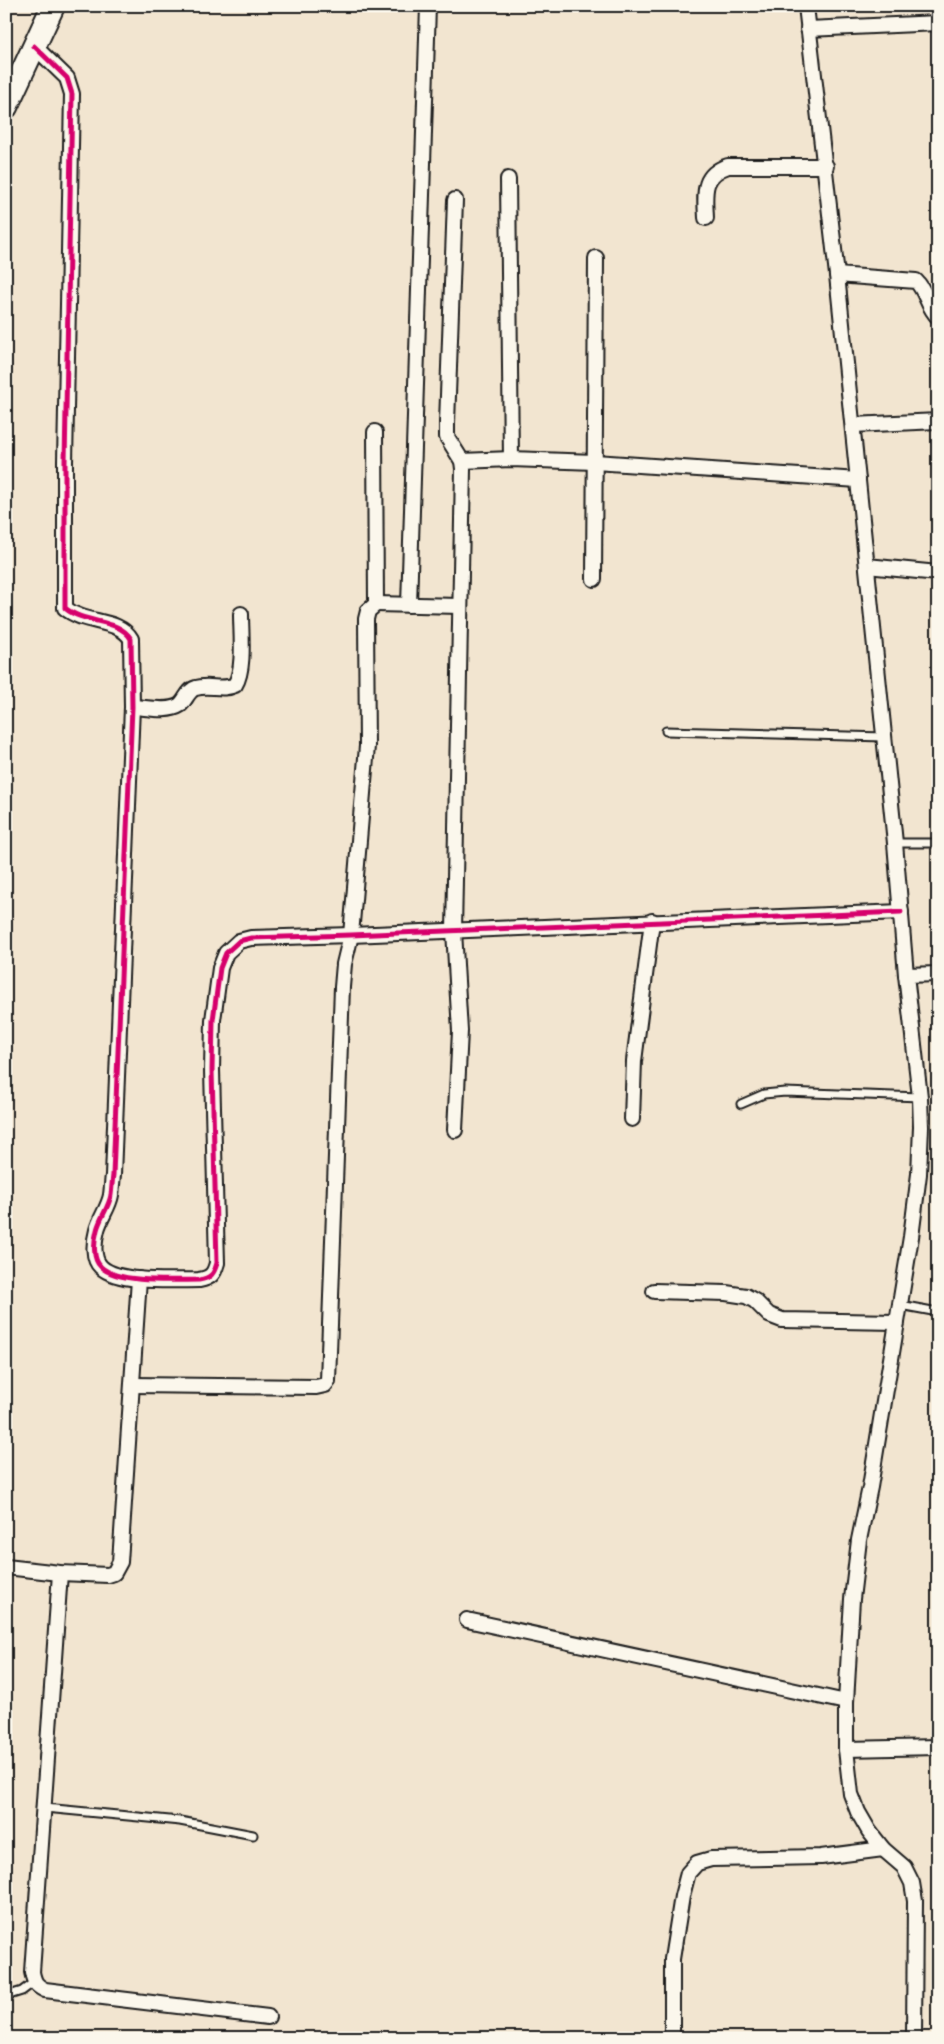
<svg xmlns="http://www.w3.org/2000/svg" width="944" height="2044" font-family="Mynerve,sans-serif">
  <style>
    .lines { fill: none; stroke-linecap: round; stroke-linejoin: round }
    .service-casing { stroke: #1c1c1c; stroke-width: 11 }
    .minor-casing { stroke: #1c1c1c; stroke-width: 18 }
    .trunk-casing { stroke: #1c1c1c; stroke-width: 26 }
    .service { stroke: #fbf7ec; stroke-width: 7 }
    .minor { stroke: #fbf7ec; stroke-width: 14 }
    .trunk { stroke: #fbf7ec; stroke-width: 22 }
    .cycleway-casing { stroke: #fbf7ec; stroke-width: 8 }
    .cycleway { stroke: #d6006c; stroke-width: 5 }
  </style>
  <rect width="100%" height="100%" fill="#f2e5d0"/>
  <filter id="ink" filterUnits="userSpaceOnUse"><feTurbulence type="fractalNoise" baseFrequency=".02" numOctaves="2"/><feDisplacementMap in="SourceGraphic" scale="10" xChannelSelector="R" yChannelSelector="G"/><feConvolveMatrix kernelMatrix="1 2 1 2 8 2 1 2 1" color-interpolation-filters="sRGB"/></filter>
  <g filter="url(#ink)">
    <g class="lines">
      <!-- service casing -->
      <g class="service-casing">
        <g id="service">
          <polyline points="666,731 884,737"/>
          <polyline points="895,843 938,843"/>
          <polyline points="741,1104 764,1094 785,1092 920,1097"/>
          <polyline points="900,1305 938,1312"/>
          <polyline points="45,1808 180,1821 253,1835"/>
          <polyline points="6,1996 22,1991 34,1982"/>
        </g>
      </g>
      <!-- minor casing -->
      <g class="minor-casing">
        <g id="minor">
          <polyline points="806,6 837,275 895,843 906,975 920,1097 921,1127 919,1174 911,1237 870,1487 859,1540 852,1599 846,1702 846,1749 851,1794 858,1812 869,1831 883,1849 904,1867 912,1883 915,1901 914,2038"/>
          <polyline points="808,29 938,23"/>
          <path d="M 34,46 L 67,78 L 72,94 L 65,462 L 65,608 C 85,625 119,618 131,639 L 132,707 L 113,1175 C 112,1182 112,1188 111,1195 C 109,1207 100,1218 97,1230 C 94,1241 92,1259 101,1267 C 119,1284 176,1280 199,1280 C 211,1278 214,1274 217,1263 L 212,1070 L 213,1020 L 220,968 L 226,953 L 239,941 L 251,938 L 351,935 L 901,912"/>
          <polyline points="508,179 511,459"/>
          <polyline points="455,200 447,423 447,437 462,461 463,469 454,931 460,1031 455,1130"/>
          <path d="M 706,218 C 705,194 701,175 728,166 L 826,166"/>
          <path d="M 837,275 L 916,281 C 927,292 927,307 938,317"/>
          <polyline points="853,425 938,421"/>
          <polyline points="462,461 511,459 595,462 858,480"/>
          <polyline points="867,566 938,573"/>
          <polyline points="594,579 596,258"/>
          <polyline points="376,604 460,606"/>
          <polyline points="409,605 428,6"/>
          <path d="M 132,707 C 145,707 168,713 180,705 C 186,700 188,690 196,688 C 209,684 222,691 235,685 C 245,669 241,633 241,614"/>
          <polyline points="906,975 938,974"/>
          <polyline points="632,1119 634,1061 652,921"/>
          <polyline points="654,1291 726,1293 746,1296 755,1301 769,1315 782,1320 897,1322"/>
          <polyline points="132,1385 316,1387 325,1385 328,1381 342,987 344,964 351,935 367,746 366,619 368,611 376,604 375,432"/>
          <polyline points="6,1567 60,1573 108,1575 114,1573 120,1562 139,1279"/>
          <path d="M 60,1573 L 32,1972 C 34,1982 36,1986 45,1990 L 268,2017"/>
          <polyline points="467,1620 846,1702"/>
          <polyline points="846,1749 938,1747"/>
          <polyline points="672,2038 672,1959 682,1896 688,1873 697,1863 711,1859 821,1857 883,1849"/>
        </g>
      </g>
      <!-- trunk casing -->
      <g class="trunk-casing">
        <polyline id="trunk" points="6,107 53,6"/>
      </g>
      <!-- service -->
      <use href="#service" class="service"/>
      <!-- minor -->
      <use href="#minor" class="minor"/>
      <!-- trunk -->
      <use href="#trunk" class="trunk"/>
      <!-- cycleway casing -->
      <g class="cycleway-casing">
        <path id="cycleway" d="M 34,46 L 67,78 L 72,94 L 65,462 L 65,608 C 85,625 119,618 131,639 L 132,707 L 113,1175 C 112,1182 112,1188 111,1195 C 109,1207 100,1218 97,1230 C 94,1241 92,1259 101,1267 C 119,1284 176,1280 199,1280 C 211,1278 214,1274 217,1263 L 212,1070 L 213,1020 L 220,968 L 226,953 L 239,941 L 251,938 L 351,935 L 901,912"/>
      </g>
      <!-- cycleway -->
      <use href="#cycleway" class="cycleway"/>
    </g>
  </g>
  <!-- margin -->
  <rect width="944" height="2044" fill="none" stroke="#fbf7ec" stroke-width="25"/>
  <rect x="12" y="12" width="919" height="2019" fill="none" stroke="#1c1c1c" stroke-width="2" filter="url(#ink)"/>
</svg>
